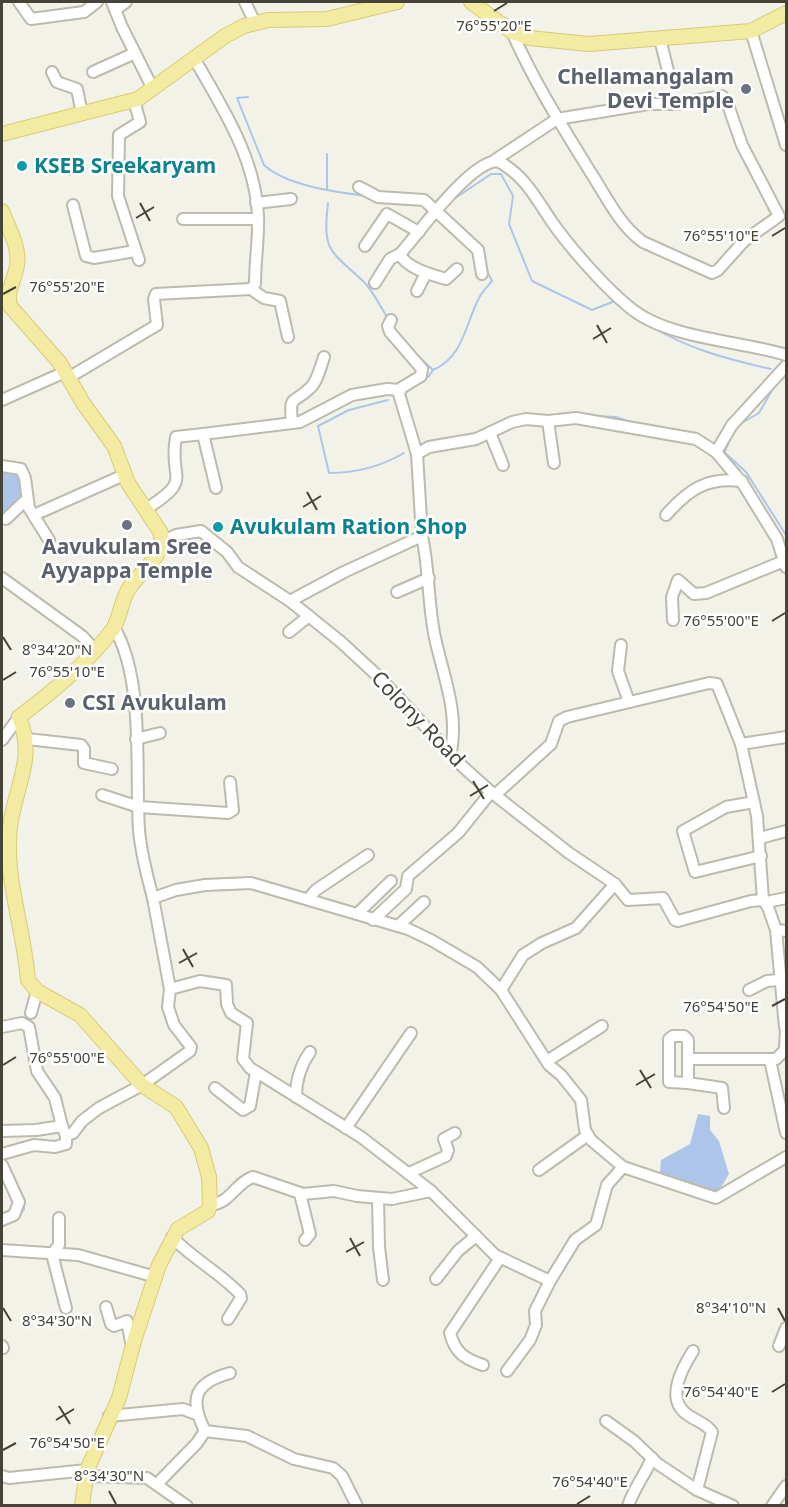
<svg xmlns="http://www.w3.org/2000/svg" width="788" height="1507" font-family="'Noto Sans',sans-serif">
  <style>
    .water { fill: #adc5e9 }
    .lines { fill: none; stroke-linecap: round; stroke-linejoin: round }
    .stream { stroke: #adc5e9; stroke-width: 2 }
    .minor-casing { stroke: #bdbbad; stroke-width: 14 }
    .major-casing { stroke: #d7cc73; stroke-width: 16 }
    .minor { stroke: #fff; stroke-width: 10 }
    .major { stroke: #f3eba2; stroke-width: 14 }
    .ticks { fill: none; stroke: #464338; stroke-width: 2 }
    .worship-dot { fill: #6b7280; stroke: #fff; stroke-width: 2 }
    .culture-dot { fill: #0f9aa8; stroke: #fff; stroke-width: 2 }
    .labels { text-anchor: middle; stroke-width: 5; stroke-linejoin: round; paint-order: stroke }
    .worship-label { font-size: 21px; font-weight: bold; fill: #5b616d; stroke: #fff; text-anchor: end }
    .culture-label { font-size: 21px; font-weight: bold; fill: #0d838f; stroke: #fff; text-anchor: start }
    .street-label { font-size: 21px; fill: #464338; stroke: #fff }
    .ticks-label { font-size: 15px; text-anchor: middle; fill: #464338; stroke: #fff; stroke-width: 5; stroke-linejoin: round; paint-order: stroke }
  </style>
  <rect width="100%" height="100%" fill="#f3f2e9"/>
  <!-- water -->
  <g class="water">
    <polygon points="2,470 19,474 23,505 2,517"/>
    <polygon points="698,1114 710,1116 710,1130 719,1141 729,1174 717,1194 660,1172 661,1160 690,1144"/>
  </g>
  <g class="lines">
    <!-- stream -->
    <g class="stream">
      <path d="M 248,97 L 237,98 L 264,165 C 287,186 336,192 366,196"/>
      <polyline points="327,190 327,154"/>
      <polyline points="451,201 491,174 501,174 513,196 509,224 532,281 592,310 615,301"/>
      <path d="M 328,203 C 322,252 330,250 364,282 C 373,291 380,306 387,317"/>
      <polyline points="424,233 436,219"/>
      <path d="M 651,326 C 687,349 731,360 771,369"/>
      <path d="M 433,370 C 463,357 465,326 478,300 C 481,293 487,287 492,281 L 486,269"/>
      <polyline points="404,394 429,376 433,370 417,355"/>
      <path d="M 388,400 L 349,410 L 318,426 L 329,473 C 356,473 380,467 404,453"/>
      <polyline points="541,415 557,415"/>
      <polyline points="592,416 616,417 637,424"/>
      <polyline points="740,424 759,413 775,385"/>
      <polyline points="723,451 746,472 786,535"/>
      <polyline points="725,451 733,433"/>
      <polyline points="4,1159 21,1194"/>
      <polyline points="19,1216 24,1209 24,1202"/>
      <polyline points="2,1227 9,1223"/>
    </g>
    <!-- minor casing -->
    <g class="minor-casing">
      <g id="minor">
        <polyline points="19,2 31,19 84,12 97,2"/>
        <polyline points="112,2 122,27 153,89"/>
        <polyline points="245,2 255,23"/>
        <polyline points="115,10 126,2"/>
        <polyline points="751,31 786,145"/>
        <polyline points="660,39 669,75"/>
        <path d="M 194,58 C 222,107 255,157 258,215 C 259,237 255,261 255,284 L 251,289 L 264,298 L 280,301 L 288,337"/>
        <polyline points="52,72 57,82 77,89 82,114"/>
        <polyline points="93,72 135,53"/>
        <polyline points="134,100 140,122 119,135 118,196 139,260"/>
        <path d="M 495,160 L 557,119 L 648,104 L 676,104 L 722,96 L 727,102 L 742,145 L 779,216 L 744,241 L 718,270 L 712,273 L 643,242 C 620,226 606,196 591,173 C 562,126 534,82 512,32"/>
        <polyline points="359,187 378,197 424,200 478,250 482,274"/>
        <polyline points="256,203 291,199"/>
        <polyline points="73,205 86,256 94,258 135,251"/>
        <polyline points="183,219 257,219"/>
        <polyline points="365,246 387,214 419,232"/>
        <path d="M 457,269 L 446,279 C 432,275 406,268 400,254 C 419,233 470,161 498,161 C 524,175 536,198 552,222 C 571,249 607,290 633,310 C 670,339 742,341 786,355"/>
        <polyline points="375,283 390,259 400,254"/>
        <polyline points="417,291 426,273"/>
        <polyline points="391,320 388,326 390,332 422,369 421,376 401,388 399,394 417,454 422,536"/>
        <polyline points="68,378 157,325 154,299 156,294 251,289"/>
        <polyline points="2,400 65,372"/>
        <polyline points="548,421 554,463"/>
        <path d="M 292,423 C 289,393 293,405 310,388 C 317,382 321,366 324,357"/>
        <polyline points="490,433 503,465"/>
        <polyline points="716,452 732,425 786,366"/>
        <polyline points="417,454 429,447 476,439 512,422 526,419 548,421 576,418 696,439 716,452 743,484 777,539 786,567"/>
        <polyline points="2,466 21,469 25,478 29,508 49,540"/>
        <polyline points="216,488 203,434 300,422 352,395 387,389 400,390"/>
        <path d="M 146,509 C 195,478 168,481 176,437 L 203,434"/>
        <polyline points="34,515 124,475"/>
        <path d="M 666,515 C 689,489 707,477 742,481"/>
        <polyline points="6,519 27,499"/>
        <polyline points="162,542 176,535 201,531 227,552 238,567 290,601 341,642 382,680 461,765 491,792 569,853 615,884 628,900 663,898 675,920 678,921 751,901 763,900 768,907 776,930 786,931"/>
        <polyline points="2,578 82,636 95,650"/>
        <polyline points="397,592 429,578"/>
        <path d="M 290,601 L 344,572 L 422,536 C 429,568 428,601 434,633 C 442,674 459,709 451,752"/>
        <polyline points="673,620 672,597 678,580 694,594 706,593 784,561"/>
        <path d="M 114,627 C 145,681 135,769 139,830 C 141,853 147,876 153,898"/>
        <polyline points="289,632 309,616"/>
        <polyline points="621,645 618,671 629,702"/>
        <polyline points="27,739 81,745 84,749 84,763 112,769"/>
        <polyline points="136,739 160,733"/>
        <polyline points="2,740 19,717"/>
        <polyline points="741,744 786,737"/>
        <polyline points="102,795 139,807 228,813 233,810 230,782"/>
        <polyline points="495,795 551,744 559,721 567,717 709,683 717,684 741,744 757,816 763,900"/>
        <polyline points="754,802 726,807 683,831 695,872 761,856"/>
        <polyline points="760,838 786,831"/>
        <polyline points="309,898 316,890 368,855"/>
        <polyline points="767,902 786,898"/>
        <polyline points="357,914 391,881"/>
        <polyline points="373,920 406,889 408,876 458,833 491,792"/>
        <polyline points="398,926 424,902"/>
        <polyline points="776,930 785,1027"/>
        <polyline points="170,989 200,981 226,985 227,1004 231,1013 247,1023 243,1059 250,1068 361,1137 431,1191"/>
        <polyline points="501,990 523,955 542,943 576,928 615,884"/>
        <polyline points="749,990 767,981 779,980"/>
        <polyline points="31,1013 37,991"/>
        <polyline points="2,1027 22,1023 29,1027 37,1071 55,1098 62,1126"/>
        <polygon points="673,1036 684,1036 688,1040 688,1083 669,1082 669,1039"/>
        <polyline points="690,1059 776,1059 785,1050 786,1027"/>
        <polyline points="770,1060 786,1133"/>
        <polyline points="547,1061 602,1026"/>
        <polyline points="688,1083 722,1088 724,1108"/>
        <polyline points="215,1088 243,1110 250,1106 256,1072"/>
        <path d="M 296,1097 C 296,1080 300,1066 310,1052"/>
        <polyline points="346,1128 411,1033"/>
        <polyline points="2,1131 36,1130 62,1126 66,1136 73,1133 82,1121 99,1108 142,1085 190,1051 191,1047 174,1025 168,1007 170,989 153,898 176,890 205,885 251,883 408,929 431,940 477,967 501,990 549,1065 561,1075 581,1100 585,1130 591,1140 623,1167 716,1198 786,1157"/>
        <polyline points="2,1154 34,1145 55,1147 66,1144 66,1136"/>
        <polyline points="2,1165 19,1202 14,1215 2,1220"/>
        <polyline points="539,1170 588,1135"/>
        <polyline points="409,1173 446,1156 448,1150 444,1139 455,1133"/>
        <polyline points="300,1194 310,1234 305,1240"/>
        <polyline points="378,1198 379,1247 383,1280"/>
        <path d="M 210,1205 C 231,1203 235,1183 253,1177 L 303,1194 L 334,1191 L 357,1196 L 392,1199 L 431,1191 L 495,1255 L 550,1281 L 575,1240 L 596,1225 L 607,1185 L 623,1167"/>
        <polyline points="59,1218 59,1245 52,1254 66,1308"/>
        <path d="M 172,1237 C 193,1259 219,1272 240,1294 L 241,1298 L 228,1319"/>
        <polyline points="2,1250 78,1255 156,1277"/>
        <polyline points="436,1279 458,1251 476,1236"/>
        <polyline points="106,1307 111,1324 114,1326 127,1321 132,1347"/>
        <polyline points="2,1346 3,1348"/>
        <polyline points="779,1346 786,1328"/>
        <path d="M 693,1351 C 681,1370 665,1400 688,1415 C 696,1421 706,1423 712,1432 L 697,1490"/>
        <path d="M 483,1365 C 465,1359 455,1353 450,1333 L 500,1258"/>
        <polyline points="507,1371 530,1340 536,1325 535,1311 550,1281"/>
        <path d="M 230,1373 C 194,1383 189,1399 205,1431 L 247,1436 L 294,1459 L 333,1468 L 342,1476 L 357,1506"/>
        <polyline points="109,1416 183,1409 196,1414"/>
        <polyline points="606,1421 634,1441 658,1464 697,1490 733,1506"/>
        <polyline points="2,1476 9,1478 87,1470"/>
        <polyline points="87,1476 147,1478 187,1506"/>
        <polyline points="158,1483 197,1443 205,1431"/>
        <path d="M 628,1506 C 634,1488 645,1475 652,1458"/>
        <polyline points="772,1506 786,1486"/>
      </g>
    </g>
    <!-- major casing -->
    <g class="major-casing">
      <g id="major">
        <polyline points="471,2 512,32 529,38 589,44 751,31 786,13"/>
        <polyline points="2,134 138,99 225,36 244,26 268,20 327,19 397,2"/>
        <path d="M 2,211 C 8,227 20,247 17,265 C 15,280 6,290 10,306 L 60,363 L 83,403 L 114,446 L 128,483 L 161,533 C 164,560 140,570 128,590 C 121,602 120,618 113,629 C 88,663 52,692 19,717 C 35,756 18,781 11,820 C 2,872 24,927 28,980 L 37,991 L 80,1015 L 142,1085 L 176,1107 L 201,1148 L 209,1177 L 210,1205 L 208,1211 L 178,1229 L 159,1265 L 134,1341 L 119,1398 L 87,1470 L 82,1506"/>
      </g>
    </g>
    <!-- minor -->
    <use href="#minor" class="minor"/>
    <!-- major -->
    <use href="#major" class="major"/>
  </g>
  <!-- ticks -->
  <path class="ticks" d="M 494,11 L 507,3M 140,203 L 150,221M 136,218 L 154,207M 772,236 L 785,228M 3,294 L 16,287M 597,325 L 607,343M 593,339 L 611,328M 307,492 L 317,510M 303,507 L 321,496M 772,621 L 785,613M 3,637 L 11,650M 3,680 L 16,672M 473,781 L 484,799M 470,796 L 488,785M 183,949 L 193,967M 179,963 L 197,953M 772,1006 L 785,999M 3,1065 L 16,1057M 640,1070 L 651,1088M 636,1085 L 655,1074M 350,1238 L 360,1256M 346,1252 L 364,1242M 3,1308 L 11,1321M 778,1308 L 785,1321M 772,1392 L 785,1384M 59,1406 L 70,1424M 56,1420 L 74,1409M 3,1450 L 16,1443M 109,1491 L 116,1504M 577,1504 L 590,1496"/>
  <!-- markers -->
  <g class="worship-dot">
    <circle cx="746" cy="89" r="6"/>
    <circle cx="127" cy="525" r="6"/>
    <circle cx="70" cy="703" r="6"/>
  </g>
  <g class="culture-dot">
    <circle cx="22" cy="166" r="6"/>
    <circle cx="218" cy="527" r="6"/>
  </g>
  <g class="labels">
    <!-- worship labels -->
    <g class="worship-label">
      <text x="734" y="84">Chellamangalam<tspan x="734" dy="24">Devi Temple</tspan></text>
      <text x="127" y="554" text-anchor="middle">Aavukulam Sree<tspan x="127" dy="24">Ayyappa Temple</tspan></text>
      <text x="82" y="710" text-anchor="start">CSI Avukulam</text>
    </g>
    <!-- culture labels -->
    <g class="culture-label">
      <text x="34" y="173">KSEB Sreekaryam</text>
      <text x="230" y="534">Avukulam Ration Shop</text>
    </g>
    <!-- street labels -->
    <g class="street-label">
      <text transform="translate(418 719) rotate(46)" y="7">Colony Road</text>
    </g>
  </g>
  <g class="ticks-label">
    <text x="494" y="31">76°55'20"E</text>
    <text x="721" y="241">76°55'10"E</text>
    <text x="67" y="292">76°55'20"E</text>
    <text x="721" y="626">76°55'00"E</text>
    <text x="57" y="655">8°34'20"N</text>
    <text x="67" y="677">76°55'10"E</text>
    <text x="721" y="1012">76°54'50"E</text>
    <text x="67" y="1063">76°55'00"E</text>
    <text x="731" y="1313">8°34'10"N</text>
    <text x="57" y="1326">8°34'30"N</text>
    <text x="721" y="1397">76°54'40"E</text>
    <text x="67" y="1448">76°54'50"E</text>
    <text x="109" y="1481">8°34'30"N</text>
    <text x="590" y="1487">76°54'40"E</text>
  </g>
  <!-- border -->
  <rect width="788" height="1507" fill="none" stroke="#464338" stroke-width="6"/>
</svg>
